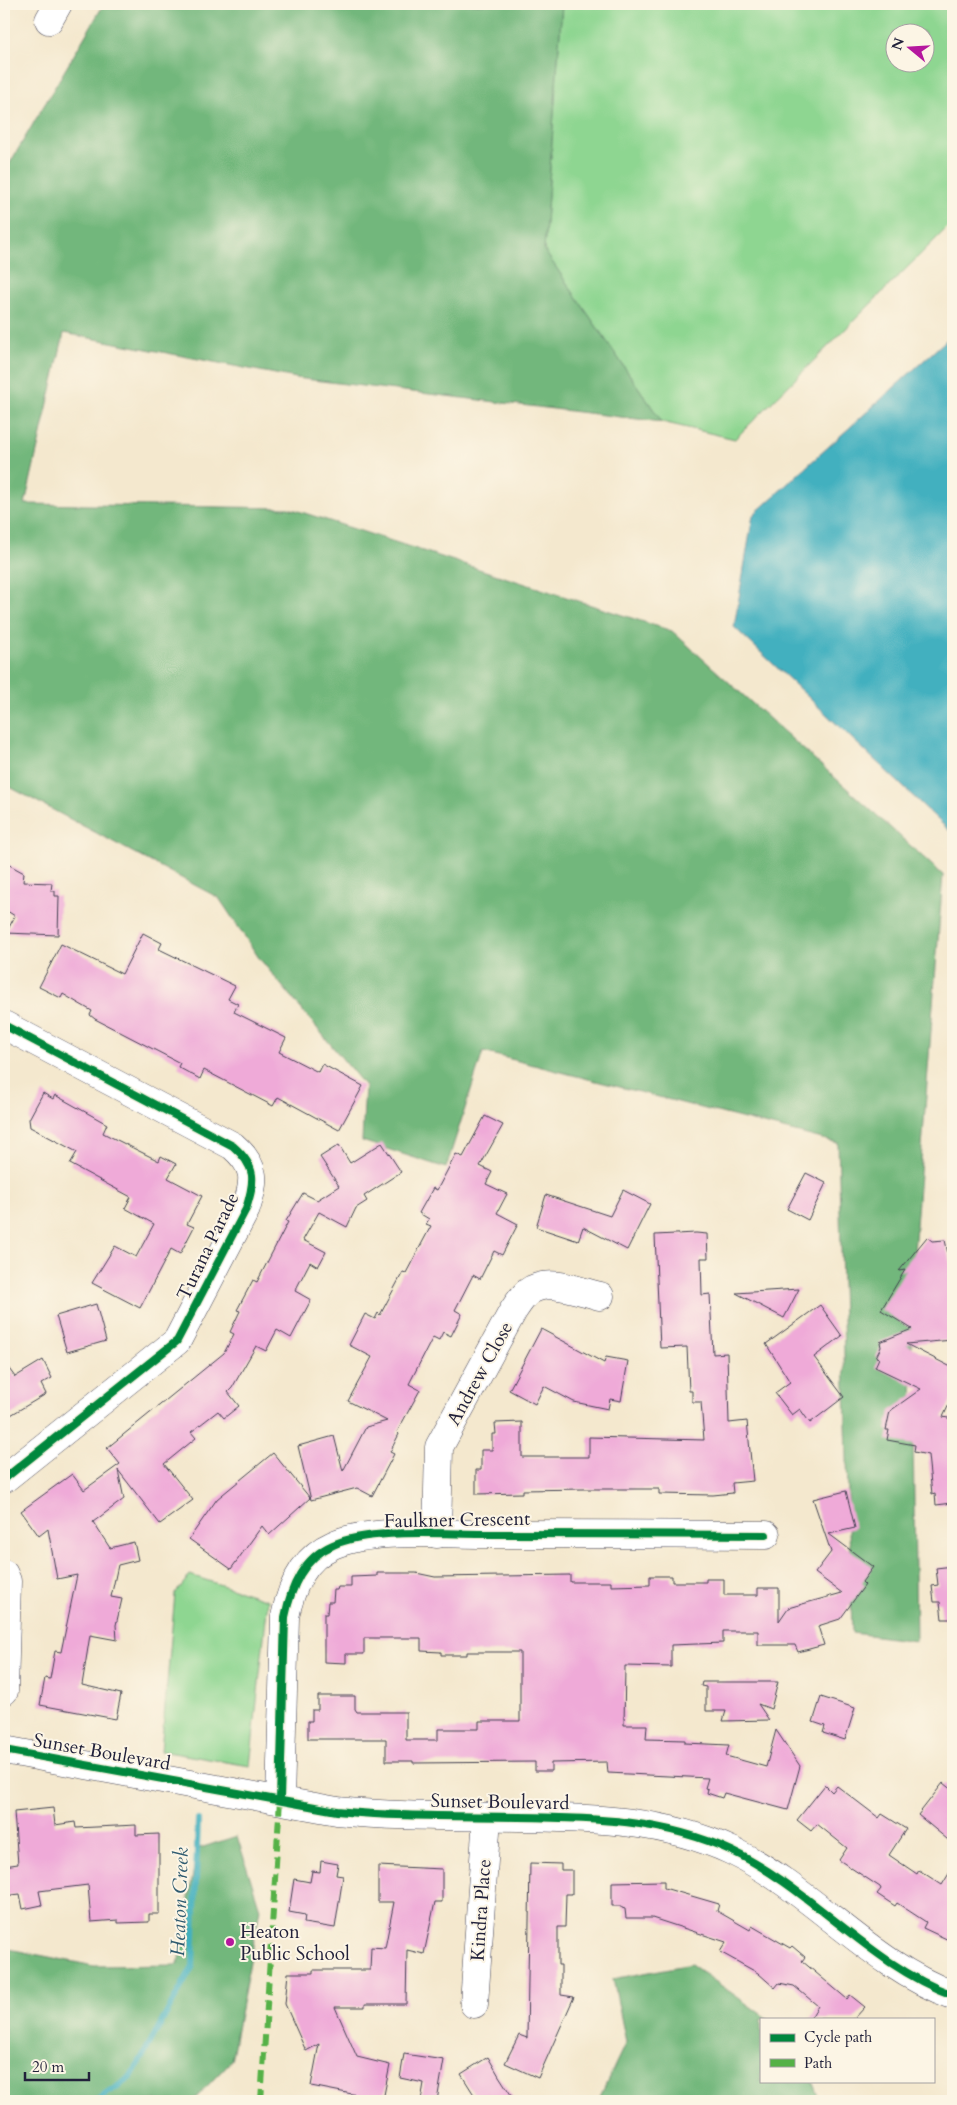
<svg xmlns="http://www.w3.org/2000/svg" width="957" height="2105" font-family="Cardo,serif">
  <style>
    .green { fill: #8ed691; stroke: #587c66; fill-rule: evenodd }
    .forest { fill: #72b77b; stroke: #4a6c5b }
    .water { fill: #42b0bf; stroke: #32697d }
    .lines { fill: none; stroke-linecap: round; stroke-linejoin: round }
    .stream { stroke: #42b0bf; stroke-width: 6 }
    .building { fill: #efaad8 }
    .minor-casing { stroke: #424051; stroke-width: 29 }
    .minor { stroke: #fff; stroke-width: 28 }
    .quiet { stroke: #55b146; stroke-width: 6; stroke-dasharray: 12 6; stroke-linecap: butt }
    .cycleway-casing { stroke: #fcf5e5; stroke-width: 11 }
    .cycleway { stroke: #00873e; stroke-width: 8 }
    .poi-dot { fill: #b5179e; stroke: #fcf5e5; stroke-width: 2 }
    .labels { text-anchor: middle; stroke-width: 4; stroke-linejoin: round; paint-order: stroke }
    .street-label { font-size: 19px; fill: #22223b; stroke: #fcf5e5 }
    .poi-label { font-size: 19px; fill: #22223b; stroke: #fcf5e5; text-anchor: start }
    .water-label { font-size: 20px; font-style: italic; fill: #2f5b70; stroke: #fcf5e5 }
  </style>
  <rect width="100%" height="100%" fill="#fcf5e5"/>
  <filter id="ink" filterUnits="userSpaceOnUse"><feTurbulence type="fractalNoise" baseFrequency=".02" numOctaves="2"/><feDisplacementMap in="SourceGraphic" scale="10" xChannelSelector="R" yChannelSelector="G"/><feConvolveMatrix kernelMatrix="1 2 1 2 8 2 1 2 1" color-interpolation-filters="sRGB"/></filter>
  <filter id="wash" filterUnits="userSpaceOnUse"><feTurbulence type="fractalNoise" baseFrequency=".0096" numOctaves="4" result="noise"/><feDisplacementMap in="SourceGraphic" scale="20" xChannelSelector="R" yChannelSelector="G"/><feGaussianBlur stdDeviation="1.12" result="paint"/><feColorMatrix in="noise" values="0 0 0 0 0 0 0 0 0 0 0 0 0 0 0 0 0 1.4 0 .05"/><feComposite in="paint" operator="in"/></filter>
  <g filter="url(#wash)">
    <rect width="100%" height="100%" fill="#f4e8ce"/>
    <!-- green -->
    <g class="green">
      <path d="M 562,4 L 953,4 L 953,222 L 735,439 L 662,422 L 544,250 ZM 894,32 L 924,32 L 924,62 L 894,62 Z"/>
      <polygon points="190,1575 268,1600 250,1766 161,1751 175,1594"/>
    </g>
    <!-- forest -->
    <g class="forest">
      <polygon points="104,4 562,4 544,250 662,422 296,378 64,333 25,504 289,508 672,631 943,875 911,1291 916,1641 852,1633 838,1143 483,1052 446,1168 362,1141 365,1086 259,958 219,898 4,784 4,173"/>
      <polygon points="237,1836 260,1909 231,2061 193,2101 4,2101 4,1948 94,1966 178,1965 197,1849"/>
      <polygon points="691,1964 768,2019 761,2019 761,2081 812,2081 820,2101 598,2101 626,2042 613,1979"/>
    </g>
    <!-- water -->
    <polygon class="water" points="953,334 953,834 734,627 753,515"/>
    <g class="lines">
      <!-- stream -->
      <polyline class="stream" points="96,2101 131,2077 193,1966 198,1820"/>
    </g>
    <g id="blocks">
      <!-- building -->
      <g class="building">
        <polygon points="4,862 24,873 23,882 52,883 51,891 55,891 55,896 59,896 58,935 6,933 15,916 4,909"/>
        <polygon points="143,933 162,943 159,949 235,986 228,999 238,1004 234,1012 286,1038 279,1052 318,1072 322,1064 363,1086 339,1130 278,1097 273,1106 204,1070 200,1079 178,1067 180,1063 95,1019 90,1015 92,1011 78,1003 63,994 61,998 39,987 61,944 122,974"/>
        <polygon points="43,1093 53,1099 55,1095 107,1124 103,1133 159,1161 161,1156 176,1164 168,1178 202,1196 187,1224 194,1227 180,1254 171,1249 140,1308 92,1283 115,1246 136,1257 154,1224 125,1208 131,1197 70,1164 77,1152 30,1127 29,1119"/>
        <polygon points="485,1116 503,1125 480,1166 492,1172 486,1184 507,1194 497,1213 518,1224 502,1255 494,1251 480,1279 473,1275 455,1310 462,1314 451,1336 443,1332 439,1340 433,1337 409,1384 420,1390 397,1432 399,1434 390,1452 394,1454 372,1496 357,1488 311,1500 298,1446 334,1436 343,1471 366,1427 387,1421 348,1401 372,1357 349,1345 365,1314 375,1319 378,1313 380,1315 403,1272 406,1273 431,1226 426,1224 429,1219 419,1213 433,1188 437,1190 456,1154 463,1157"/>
        <polygon points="382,1143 401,1172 364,1196 367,1201 356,1208 347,1227 319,1212 303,1240 326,1252 318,1267 310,1262 295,1291 311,1300 291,1338 277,1330 266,1351 256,1346 232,1388 228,1392 239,1406 224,1418 218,1411 191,1432 196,1438 164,1464 193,1500 160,1524 118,1470 124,1499 93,1522 110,1548 134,1542 138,1560 118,1565 111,1597 122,1599 116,1625 117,1640 90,1635 82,1685 121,1694 116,1719 40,1705 45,1678 50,1679 55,1651 61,1652 77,1575 57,1579 48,1529 39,1536 21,1511 72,1474 84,1490 120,1464 107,1448 224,1353 234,1334 230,1332 240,1311 237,1310 253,1280 257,1282 288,1222 286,1221 303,1193 317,1200 339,1186 320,1157 339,1145 350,1163"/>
        <polygon points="806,1173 826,1183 808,1220 787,1209"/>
        <polygon points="623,1190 650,1204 627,1250 583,1227 578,1241 536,1227 546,1195 610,1216"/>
        <polygon points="696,1233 707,1234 708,1258 701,1258 702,1295 710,1294 713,1354 727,1353 729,1423 747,1421 753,1481 732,1483 733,1493 713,1495 659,1494 659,1489 583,1489 523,1490 523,1493 476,1494 476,1470 481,1470 481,1450 492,1450 492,1434 496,1434 495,1423 522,1422 522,1457 589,1457 589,1437 704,1440 701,1402 692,1402 692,1391 689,1391 687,1347 660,1348 655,1235"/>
        <polygon points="927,1237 932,1241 945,1240 953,1276 953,1340 906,1344 951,1367 953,1374 953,1396 943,1417 953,1419 953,1503 936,1505 935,1493 932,1494 928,1455 914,1452 915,1445 887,1440 889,1430 886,1430 890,1411 921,1389 875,1367 879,1358 876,1357 881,1347 880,1342 912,1329 881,1310 905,1270 899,1271"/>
        <polygon points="799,1289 784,1318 736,1293"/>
        <polygon points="96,1304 106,1341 67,1352 56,1316"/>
        <polygon points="820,1305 842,1336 814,1357 844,1397 810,1423 800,1409 792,1415 775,1393 790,1382 766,1344"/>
        <polygon points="541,1329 604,1363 606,1357 628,1361 621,1401 610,1399 608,1409 574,1402 544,1386 535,1404 509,1390"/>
        <polygon points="43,1360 52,1378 41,1384 46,1394 4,1419 4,1362 15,1377"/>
        <polygon points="273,1453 310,1498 269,1535 262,1526 231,1569 189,1539 217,1499"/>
        <polygon points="846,1491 855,1528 829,1534 873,1567 862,1582 865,1585 840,1619 818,1626 824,1645 798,1652 795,1645 758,1645 758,1631 723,1631 723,1643 671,1645 671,1667 625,1666 624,1725 647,1725 646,1739 685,1740 685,1743 729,1745 726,1756 766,1767 776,1730 800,1766 788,1810 724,1793 722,1798 707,1793 708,1789 705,1788 708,1778 608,1773 607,1762 551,1763 551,1771 535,1771 535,1762 413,1763 413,1761 386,1761 386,1739 308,1739 308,1721 312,1721 312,1710 318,1710 318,1696 355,1696 355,1709 357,1712 406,1712 406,1740 438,1740 438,1729 479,1729 479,1721 520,1721 520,1652 467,1652 467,1655 441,1655 441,1652 421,1651 421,1638 364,1638 364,1654 346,1654 346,1663 324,1662 324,1614 327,1614 328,1602 333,1602 334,1590 337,1590 338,1587 351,1587 351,1577 377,1576 377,1573 416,1573 435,1577 570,1575 570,1582 611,1582 611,1586 650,1585 650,1576 672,1576 672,1582 706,1582 706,1579 724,1579 724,1595 758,1595 758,1588 779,1588 779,1621 788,1608 842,1593 815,1573 831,1552 813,1499"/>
        <polygon points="953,1566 953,1619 942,1619 940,1602 934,1602 932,1586 938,1585 936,1568"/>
        <polygon points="702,1682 778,1682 771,1709 758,1704 769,1720 723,1721 726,1711 706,1711 706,1687 701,1686"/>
        <polygon points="821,1697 855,1708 845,1740 823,1733 825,1726 813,1722"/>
        <polygon points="943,1783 953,1791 953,1844 918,1815"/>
        <polygon points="825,1785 832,1792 837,1786 879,1818 882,1814 906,1829 889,1855 917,1874 919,1870 942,1885 953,1867 953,1942 923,1928 926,1922 897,1903 895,1906 877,1894 881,1889 880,1887 839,1860 847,1848 817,1824 811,1831 797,1820"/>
        <polygon points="53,1808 55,1825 75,1822 76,1828 136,1825 136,1835 159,1834 159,1914 149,1914 149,1922 118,1923 118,1920 91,1922 88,1885 39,1891 42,1905 23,1909 20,1894 4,1896 4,1866 18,1864 14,1812"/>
        <polygon points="321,1861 338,1864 336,1875 343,1876 335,1928 304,1923 305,1915 289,1912 294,1879 310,1882 312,1871 320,1872"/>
        <polygon points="530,1863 561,1864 561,1870 572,1870 572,1894 566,1894 565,1927 558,1927 558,1965 561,1965 561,1995 574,1997 538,2078 505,2063 519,2035 527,2038"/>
        <polygon points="378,1866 442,1869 442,1902 435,1902 424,1954 407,1950 406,2004 365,2004 365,2007 335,2007 357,2057 390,2065 383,2100 311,2086 319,2044 306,2051 285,2004 288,1973 313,1973 313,1970 370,1970 371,1947 385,1948 394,1902 378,1902"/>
        <polygon points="664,1881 664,1888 719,1904 717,1911 750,1930 752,1926 790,1948 792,1946 805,1957 802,1961 847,1999 850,1995 865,2007 854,2019 810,2019 818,2006 794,1986 779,1983 775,1988 758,1973 720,1952 726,1942 652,1918 626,1918 625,1909 622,1908 622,1906 612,1906 612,1882"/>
        <polygon points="404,2054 444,2060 437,2101 421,2101 424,2083 400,2078"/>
        <polygon points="488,2057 499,2076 515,2101 478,2101 461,2074"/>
      </g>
    </g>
  </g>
  <g filter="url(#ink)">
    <use href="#blocks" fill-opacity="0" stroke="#424051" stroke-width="1"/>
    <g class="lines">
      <!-- minor casing -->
      <g class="minor-casing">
        <g id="minor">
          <polyline points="49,20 58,4"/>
          <path d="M 4,1025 L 233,1146 C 257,1167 255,1180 246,1209 L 177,1341 L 4,1479"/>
          <path d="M 437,1534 L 439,1447 L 513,1311 C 517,1305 522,1297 528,1292 C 548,1277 578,1291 600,1296"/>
          <polyline points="4,1574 7,1581 4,1691"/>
          <path d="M 4,1750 L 337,1811 C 397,1817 457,1816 518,1817 C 592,1818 664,1819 732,1851 C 812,1889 870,1965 953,1995"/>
          <path d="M 280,1800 L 285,1617 C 291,1587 303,1558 333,1545 C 370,1528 442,1534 483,1534 C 577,1534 672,1534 766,1535"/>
          <polyline points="474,2004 487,1817"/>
        </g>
      </g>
      <!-- minor -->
      <use href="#minor" class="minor"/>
      <!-- quiet -->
      <polyline class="quiet" points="261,2101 280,1800"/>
      <!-- cycleway casing -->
      <g class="cycleway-casing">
        <g id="cycleway">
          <path d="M 4,1025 L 233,1146 C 257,1167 255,1180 246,1209 L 177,1341 L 4,1479"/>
          <path d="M 4,1750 L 337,1811 C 397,1817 457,1816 518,1817 C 592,1818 664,1819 732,1851 C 812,1889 870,1965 953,1995"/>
          <path d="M 280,1800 L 285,1617 C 291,1587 303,1558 333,1545 C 370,1528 442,1534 483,1534 C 577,1534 672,1534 766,1535"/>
        </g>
      </g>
      <!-- cycleway -->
      <use href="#cycleway" class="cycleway"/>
    </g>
  </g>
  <!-- markers -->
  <circle class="poi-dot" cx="230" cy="1942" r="5"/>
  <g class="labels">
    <!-- street labels -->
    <g class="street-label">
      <text transform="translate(207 1246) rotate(-64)" y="7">Turana Parade</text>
      <text transform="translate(479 1373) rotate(-61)" y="7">Andrew Close</text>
      <text transform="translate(457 1519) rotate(-1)" y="7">Faulkner Crescent</text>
      <text transform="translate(102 1751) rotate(10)" y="7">Sunset Boulevard</text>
      <text transform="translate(500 1801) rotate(1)" y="7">Sunset Boulevard</text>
      <text transform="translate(480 1910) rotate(-86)" y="7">Kindra Place</text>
    </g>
    <!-- poi labels -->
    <g class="poi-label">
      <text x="240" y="1938">Heaton<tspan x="240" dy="22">Public School</tspan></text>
    </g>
    <!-- water labels -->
    <g class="water-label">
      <text transform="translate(179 1902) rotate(-88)" y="7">Heaton Creek</text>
    </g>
  </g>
  <!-- margin -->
  <rect width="957" height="2105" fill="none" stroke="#fcf5e5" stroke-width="20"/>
  <!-- legend -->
  <rect x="760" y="2018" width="175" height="65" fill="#fcf5e5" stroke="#a5a1a1"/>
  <rect x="770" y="2034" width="25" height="8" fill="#00873e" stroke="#a5a1a1"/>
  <text x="804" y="2042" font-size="15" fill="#22223b">Cycle path</text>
  <rect x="770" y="2059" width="25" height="8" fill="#55b146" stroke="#a5a1a1"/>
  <text x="804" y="2068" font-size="15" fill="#22223b">Path</text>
  <!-- north arrow -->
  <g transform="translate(910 48) rotate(288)"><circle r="24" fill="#fcf5e5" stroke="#a5a1a1"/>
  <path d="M0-4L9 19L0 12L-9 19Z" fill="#b5179e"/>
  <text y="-8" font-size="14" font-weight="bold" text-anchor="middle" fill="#22223b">N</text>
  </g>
  <!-- scale -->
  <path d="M25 2072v8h64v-8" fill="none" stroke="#22223b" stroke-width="2.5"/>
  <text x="32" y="2072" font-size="15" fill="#22223b" stroke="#fcf5e5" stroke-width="4" paint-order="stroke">20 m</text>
</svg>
